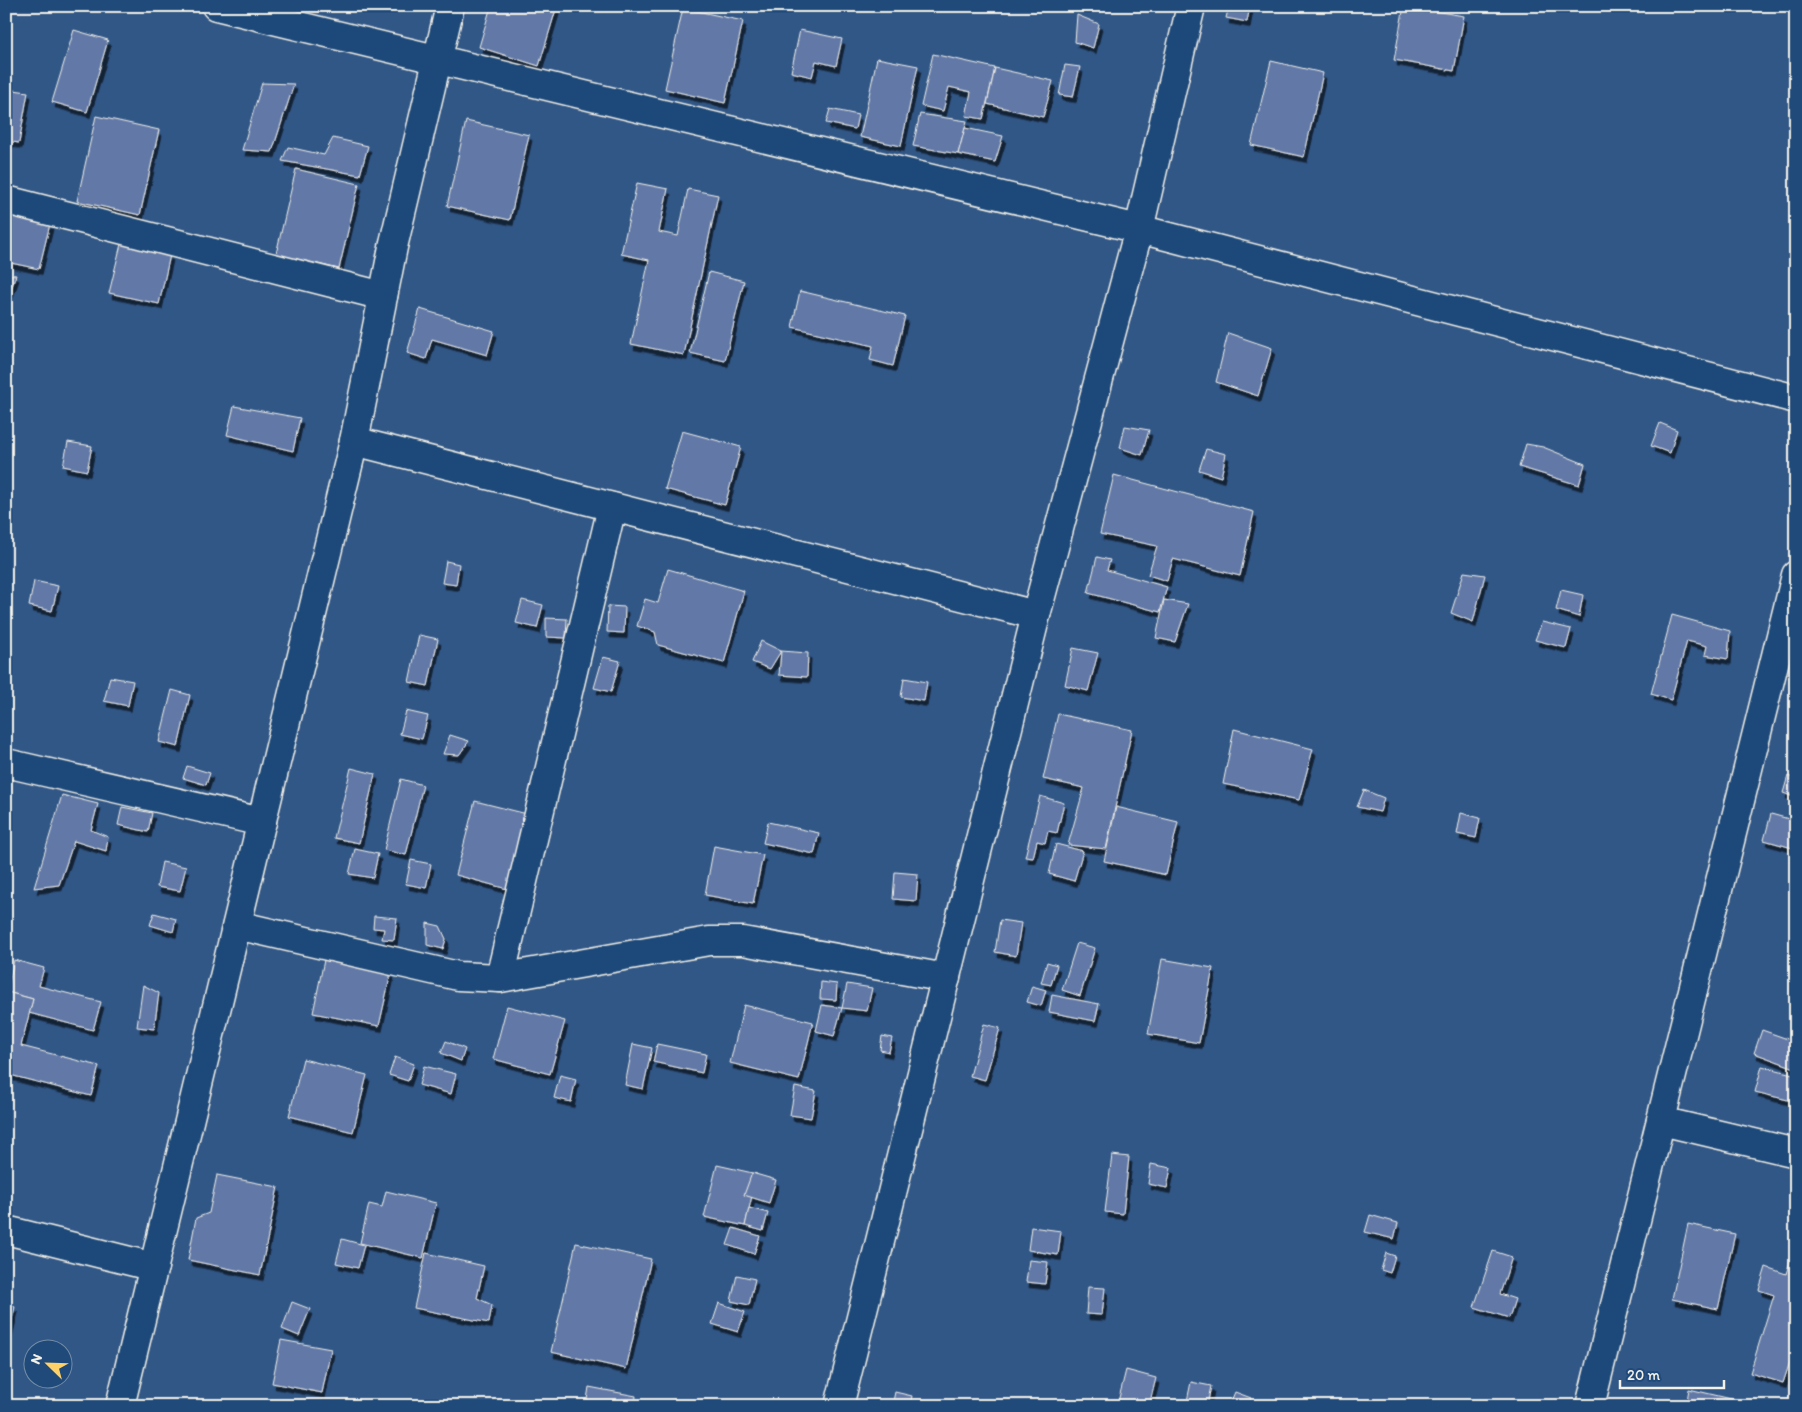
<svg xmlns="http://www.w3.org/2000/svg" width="1802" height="1412" font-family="Itim,sans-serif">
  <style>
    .building { fill: #6279a8; stroke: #f4f1e8; filter: url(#shadow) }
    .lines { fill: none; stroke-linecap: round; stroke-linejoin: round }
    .minor-casing { stroke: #f4f1e8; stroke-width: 31 }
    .minor { stroke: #1f4a7a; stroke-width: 28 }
  </style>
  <defs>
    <filter id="shadow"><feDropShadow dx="3" dy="5.5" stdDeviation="0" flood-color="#0009"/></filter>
  </defs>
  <rect width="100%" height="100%" fill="#315787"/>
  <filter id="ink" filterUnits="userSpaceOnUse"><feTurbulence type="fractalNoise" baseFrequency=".02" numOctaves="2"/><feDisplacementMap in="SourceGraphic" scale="10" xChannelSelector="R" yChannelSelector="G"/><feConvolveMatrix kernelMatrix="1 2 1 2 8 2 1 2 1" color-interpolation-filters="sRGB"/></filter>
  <g filter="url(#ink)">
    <!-- building -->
    <g class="building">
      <polygon points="491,6 557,6 539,66 479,47"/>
      <polygon points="1229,6 1250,6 1247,22 1226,18"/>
      <polygon points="1404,6 1464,16 1454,71 1394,60"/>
      <polygon points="683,8 743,21 725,103 665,89"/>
      <polygon points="1077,15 1099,24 1093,48 1075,42"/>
      <polygon points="74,30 108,40 87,112 52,102"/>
      <polygon points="800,30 842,39 836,66 816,61 812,77 791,72"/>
      <polygon points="933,54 995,68 983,119 966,116 971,92 949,87 943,111 921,106"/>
      <polygon points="877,58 918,66 901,146 860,137"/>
      <polygon points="1271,61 1323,73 1304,157 1251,145"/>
      <polygon points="1065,65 1080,67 1073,97 1059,95"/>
      <polygon points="995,68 1053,81 1043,117 987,104"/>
      <polygon points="262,83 294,84 272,152 242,150"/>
      <polygon points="6,89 28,92 19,143 6,141"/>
      <polygon points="830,109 858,115 855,129 826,123"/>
      <polygon points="920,114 967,121 958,154 913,146"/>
      <polygon points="96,116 159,130 140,215 77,201"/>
      <polygon points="466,121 529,135 510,220 447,206"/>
      <polygon points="965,128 1003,136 995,162 958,154"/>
      <polygon points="333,138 368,146 360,175 282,161 288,147 324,155"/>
      <polygon points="296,169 359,184 339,269 276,254"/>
      <polygon points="637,183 668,189 659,232 678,236 688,189 718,195 684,355 631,344 649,260 621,254"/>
      <polygon points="6,214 50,224 39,269 6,262"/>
      <polygon points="121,244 170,255 159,304 109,293"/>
      <polygon points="709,272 744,281 725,361 690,353"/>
      <polygon points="6,274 16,275 6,303"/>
      <polygon points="800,291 905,316 893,366 870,360 873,346 792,327"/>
      <polygon points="420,309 494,331 487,355 432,339 426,359 407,353"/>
      <polygon points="1228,333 1272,348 1258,396 1216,382"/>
      <polygon points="234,406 300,418 293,451 227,435"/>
      <polygon points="1660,423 1677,430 1670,453 1651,446"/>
      <polygon points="1125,426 1149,430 1142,455 1120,448"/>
      <polygon points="682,431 741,447 725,505 665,489"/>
      <polygon points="68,442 92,446 87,471 63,466"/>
      <polygon points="1526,444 1543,447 1585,464 1579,485 1519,467"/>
      <polygon points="1206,449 1226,454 1221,477 1199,470"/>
      <polygon points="1114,475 1254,512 1240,576 1173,559 1167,581 1148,575 1157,546 1100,534"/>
      <polygon points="1097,557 1110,560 1107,570 1167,587 1160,612 1088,593"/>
      <polygon points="446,561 459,564 456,585 442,583"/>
      <polygon points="668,569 744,591 724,663 658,645 655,632 637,626 645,599 658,603"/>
      <polygon points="1464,572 1485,575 1473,622 1451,613"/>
      <polygon points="34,581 58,586 52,611 29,606"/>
      <polygon points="1561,590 1583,595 1579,617 1556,610"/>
      <polygon points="522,600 543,605 537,628 516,623"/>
      <polygon points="1164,600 1188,604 1175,642 1156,638"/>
      <polygon points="608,606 625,607 624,633 607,632"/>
      <polygon points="1672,615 1730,631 1728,659 1705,655 1707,646 1687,641 1671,700 1651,694"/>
      <polygon points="546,618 567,619 566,638 546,637"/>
      <polygon points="1542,622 1571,629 1566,648 1535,640"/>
      <polygon points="419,635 438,639 428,686 409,682"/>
      <polygon points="761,641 781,651 770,669 752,662"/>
      <polygon points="1073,648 1098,653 1088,691 1065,685"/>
      <polygon points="781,651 808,653 807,677 779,675"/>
      <polygon points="603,657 620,661 611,692 594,688"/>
      <polygon points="110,677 133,681 128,706 104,701"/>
      <polygon points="904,678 927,682 924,701 901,697"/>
      <polygon points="172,690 190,695 178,747 159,742"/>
      <polygon points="406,711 428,716 422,739 400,734"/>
      <polygon points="1058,714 1132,730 1106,849 1068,845 1084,788 1043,779"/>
      <polygon points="1234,729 1313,749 1299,800 1223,784"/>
      <polygon points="450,735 469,741 459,755 443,754"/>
      <polygon points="187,766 210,773 206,785 183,778"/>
      <polygon points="351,768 375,774 359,843 334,838"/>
      <polygon points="1788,776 1796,779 1794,797 1783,793"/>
      <polygon points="401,779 423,785 406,855 384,850"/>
      <polygon points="1364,790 1384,798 1380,812 1357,807"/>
      <polygon points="62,795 98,804 91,830 108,837 106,851 74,841 59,885 34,888"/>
      <polygon points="1040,796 1064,803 1057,833 1048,831 1045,843 1037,841 1033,858 1025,857"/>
      <polygon points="475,801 527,814 507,889 456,875"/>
      <polygon points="122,807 152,813 148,832 118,825"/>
      <polygon points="1116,807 1178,822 1166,875 1104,861"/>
      <polygon points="1461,813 1480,818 1476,838 1457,834"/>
      <polygon points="1771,814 1796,821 1796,849 1764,840"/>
      <polygon points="768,822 819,833 814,854 763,843"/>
      <polygon points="1056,844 1083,851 1074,881 1049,874"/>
      <polygon points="714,846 763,855 753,904 705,895"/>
      <polygon points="355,849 378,854 373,878 349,874"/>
      <polygon points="411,860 431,864 426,888 406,884"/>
      <polygon points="162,862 186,867 180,891 157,887"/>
      <polygon points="895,872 918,874 916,901 893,899"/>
      <polygon points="154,913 176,919 173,932 150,925"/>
      <polygon points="374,916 397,918 394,940 382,939 384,929 373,928"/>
      <polygon points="1000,920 1021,923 1016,956 995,952"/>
      <polygon points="427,923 440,926 446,939 443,949 427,945"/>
      <polygon points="1077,943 1095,948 1080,996 1062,990"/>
      <polygon points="1162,959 1213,968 1199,1043 1148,1034"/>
      <polygon points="14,960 44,968 39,986 101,1002 93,1030 29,1013 33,999 7,992"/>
      <polygon points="324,960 391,973 379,1026 313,1013"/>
      <polygon points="1047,962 1057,965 1051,985 1041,983"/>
      <polygon points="821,982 837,984 836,1000 820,999"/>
      <polygon points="847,984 872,988 867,1011 842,1008"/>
      <polygon points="143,985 159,993 154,1029 137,1027"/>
      <polygon points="1032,986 1046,990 1041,1006 1027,1002"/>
      <polygon points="7,992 33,999 21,1046 99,1066 91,1096 6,1074"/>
      <polygon points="1052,995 1099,1004 1095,1021 1049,1012"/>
      <polygon points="744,1005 813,1022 799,1080 730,1063"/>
      <polygon points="822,1005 842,1008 834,1036 816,1031"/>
      <polygon points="507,1006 565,1021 550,1074 493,1059"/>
      <polygon points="984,1024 1000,1028 985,1080 970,1076"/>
      <polygon points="1762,1030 1796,1042 1795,1068 1754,1053"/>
      <polygon points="882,1036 892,1038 889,1052 880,1050"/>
      <polygon points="446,1041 465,1049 461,1061 441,1053"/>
      <polygon points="633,1044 652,1048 643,1089 625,1085"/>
      <polygon points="657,1044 706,1054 702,1073 653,1062"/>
      <polygon points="395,1057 414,1064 408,1081 389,1075"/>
      <polygon points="303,1059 367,1075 353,1132 289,1116"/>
      <polygon points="424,1066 456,1074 451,1094 419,1085"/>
      <polygon points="1762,1066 1796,1075 1796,1102 1755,1092"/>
      <polygon points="560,1075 576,1079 571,1102 554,1098"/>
      <polygon points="795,1087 816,1091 811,1118 790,1115"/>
      <polygon points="1112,1155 1129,1157 1123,1214 1105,1212"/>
      <polygon points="1151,1164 1171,1168 1167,1188 1148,1184"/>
      <polygon points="717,1165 757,1174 745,1226 704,1217"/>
      <polygon points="752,1173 776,1180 769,1203 744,1195"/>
      <polygon points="217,1175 278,1187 260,1275 188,1260 196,1218 209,1213"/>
      <polygon points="386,1191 436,1203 423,1258 360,1243 369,1204 382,1207"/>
      <polygon points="749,1208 768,1213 763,1231 745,1226"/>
      <polygon points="1370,1215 1398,1223 1394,1239 1365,1232"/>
      <polygon points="1688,1224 1735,1234 1718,1309 1672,1299"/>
      <polygon points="1031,1227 1061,1231 1058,1255 1028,1250"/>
      <polygon points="733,1228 760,1236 754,1254 727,1245"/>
      <polygon points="342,1239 364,1245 358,1268 336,1263"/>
      <polygon points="1796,1242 1796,1344 1783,1383 1750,1373 1774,1295 1759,1290 1766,1267 1786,1274"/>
      <polygon points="576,1243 651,1259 626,1369 551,1352"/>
      <polygon points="1493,1251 1512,1257 1500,1294 1515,1299 1509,1318 1474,1307"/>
      <polygon points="426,1253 484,1266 477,1298 492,1305 489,1323 414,1308"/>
      <polygon points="1386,1253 1395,1256 1390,1273 1381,1270"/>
      <polygon points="1029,1260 1048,1262 1045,1284 1026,1282"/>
      <polygon points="737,1275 755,1279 749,1305 731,1301"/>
      <polygon points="1088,1287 1105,1288 1102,1315 1086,1314"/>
      <polygon points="292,1302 310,1309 299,1336 282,1329"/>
      <polygon points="719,1303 745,1312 738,1332 712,1324"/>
      <polygon points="6,1304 15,1307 6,1344"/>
      <polygon points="281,1340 331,1349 322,1393 272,1383"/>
      <polygon points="1126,1370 1156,1378 1149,1406 1117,1406"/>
      <polygon points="1191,1382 1211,1386 1207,1406 1186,1406"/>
      <polygon points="589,1387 636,1396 635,1406 586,1406"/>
      <polygon points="1689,1389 1761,1406 1686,1406"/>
      <polygon points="895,1392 912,1396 910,1406 892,1406"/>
      <polygon points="1235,1392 1251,1398 1248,1406 1229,1406"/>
    </g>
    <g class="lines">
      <!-- minor casing -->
      <g class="minor-casing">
        <g id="minor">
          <polyline points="216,6 1139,229 1796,399"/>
          <polyline points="6,200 383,296"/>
          <polyline points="354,441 1036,615"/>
          <polyline points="6,763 262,822"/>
          <polyline points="237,925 458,976 500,978 709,941 743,941 946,978"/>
          <polyline points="500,978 612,507"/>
          <polyline points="1661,1121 1796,1153"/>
          <polyline points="6,1230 154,1267"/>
          <polyline points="120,1406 354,441 393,247 450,6"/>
          <polyline points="839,1406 1036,615 1139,229 1191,6"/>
          <polyline points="1590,1406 1796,575"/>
        </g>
      </g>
      <!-- minor -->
      <use href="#minor" class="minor"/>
    </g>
  </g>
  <!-- margin -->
  <rect width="1802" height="1412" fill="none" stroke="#1f4a7a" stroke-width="25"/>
  <rect x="12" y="12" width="1777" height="1387" fill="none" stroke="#f4f1e8" stroke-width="2" filter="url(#ink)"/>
  <!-- north arrow -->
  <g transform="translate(48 1364) rotate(293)"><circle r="24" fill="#1f4a7a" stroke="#748da6"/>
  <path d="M0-4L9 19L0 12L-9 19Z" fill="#ffd166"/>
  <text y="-8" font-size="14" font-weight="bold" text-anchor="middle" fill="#f4f1e8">N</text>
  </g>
  <!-- scale -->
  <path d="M1620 1380v8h104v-8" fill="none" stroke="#f4f1e8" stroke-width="2.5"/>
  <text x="1627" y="1380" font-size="15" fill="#f4f1e8" stroke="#1f4a7a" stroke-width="4" paint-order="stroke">20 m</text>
</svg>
